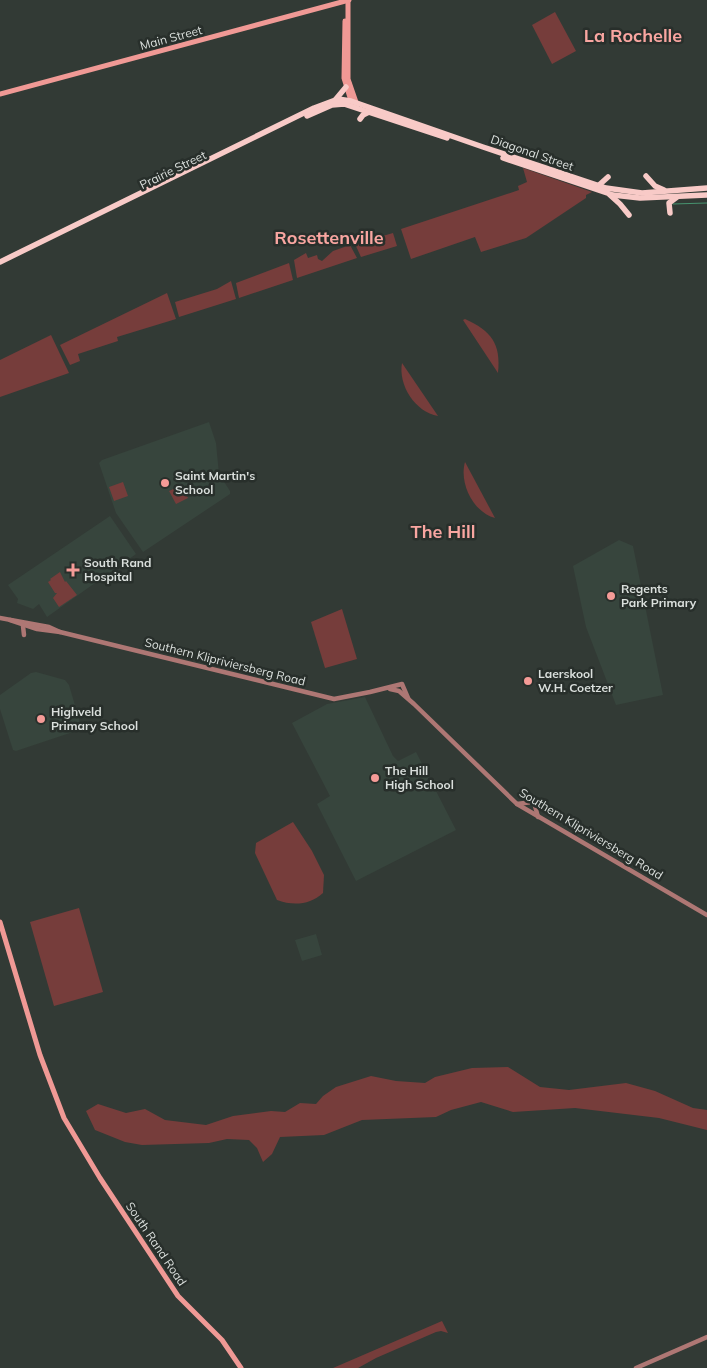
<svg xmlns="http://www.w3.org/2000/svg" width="707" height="1368" font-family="Mulish,sans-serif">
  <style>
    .built { fill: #37453d }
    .green { fill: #763d3b }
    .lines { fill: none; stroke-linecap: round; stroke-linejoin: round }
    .stream { stroke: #47936f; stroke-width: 1 }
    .tertiary { stroke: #ae7774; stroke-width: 4.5 }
    .secondary { stroke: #f09995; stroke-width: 5 }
    .primary { stroke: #f8cac7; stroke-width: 5.5 }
    .poi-dot { fill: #f59b97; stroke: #282f2b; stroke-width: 2 }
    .labels { text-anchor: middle; stroke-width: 5; stroke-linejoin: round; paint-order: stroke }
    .street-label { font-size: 12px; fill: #dadfdc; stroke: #282f2b }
    .poi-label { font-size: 12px; font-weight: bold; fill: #dadfdc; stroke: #282f2b; text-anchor: start }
    .district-label { font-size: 18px; font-weight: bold; fill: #f9a6a1; stroke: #282f2b }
  </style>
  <rect width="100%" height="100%" fill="#323a35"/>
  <!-- built -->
  <g class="built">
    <polygon points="209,422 216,443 219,474 230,491 230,494 143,552 116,513 99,463 102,460"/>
    <polygon points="110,516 136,554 47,617 39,604 33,609 17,603 18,599 8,585"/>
    <polygon points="619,540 633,546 663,695 616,705 586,627 573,566"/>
    <polygon points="36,672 65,680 69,685 82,729 16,751 13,750 0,709 0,695 31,673"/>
    <polygon points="365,697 393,756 398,761 416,752 456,830 356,881 317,804 330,796 292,723 327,704"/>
    <polygon points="316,934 322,955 302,961 295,940"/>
  </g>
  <!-- green -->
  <g class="green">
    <polygon points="555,12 576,51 552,64 532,25"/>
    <polygon points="523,168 592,192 586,195 586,198 526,238 481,252 475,237 411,259 401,229 519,190 518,186 527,182"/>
    <polygon points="393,233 397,246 361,257 355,244"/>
    <polygon points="350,245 357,258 297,278 294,260 306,253 308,258 317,255 318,259 322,261 333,251"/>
    <polygon points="289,263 293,280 239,298 236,283"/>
    <polygon points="231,281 236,299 179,317 175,302 217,289"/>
    <polygon points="167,293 176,319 117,337 118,341 78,354 80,361 70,365 60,345"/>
    <path d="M 465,319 C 491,331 501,343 498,373 L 463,320 Z"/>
    <polygon points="51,335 69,373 0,397 0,360"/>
    <path d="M 402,363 L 438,416 C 415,412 398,385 402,363 Z"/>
    <path d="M 465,462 L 495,518 C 473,512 459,483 465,462 Z"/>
    <polygon points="123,482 128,496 114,501 109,487"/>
    <polygon points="182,485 188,498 176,504 169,491"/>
    <polygon points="60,572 65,582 66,581 77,595 59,607 53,598 57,593 55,593 48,582 51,580 50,579"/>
    <polygon points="342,609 357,659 325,668 311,622"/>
    <path d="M 293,822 L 312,851 L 324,875 L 323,893 C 310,905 293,906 277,900 L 255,853 L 256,843 Z"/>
    <polygon points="79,908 103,992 54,1006 30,922"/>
    <polygon points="508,1067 540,1087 569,1090 626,1083 655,1091 693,1108 707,1110 707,1130 659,1118 575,1108 513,1112 481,1102 451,1110 436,1117 362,1120 324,1135 280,1137 272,1154 263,1162 257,1148 249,1140 227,1139 209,1143 142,1145 125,1142 95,1130 86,1111 98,1104 126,1113 145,1109 165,1120 206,1125 233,1116 271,1111 285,1112 300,1103 316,1104 323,1096 336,1087 371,1076 396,1081 425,1083 435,1077 472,1068"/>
    <polygon points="442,1321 448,1333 441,1331 436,1332 376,1358 358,1368 333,1368"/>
  </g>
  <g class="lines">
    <!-- stream -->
    <polyline class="stream" points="673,204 707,203"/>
    <!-- tertiary -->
    <g class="tertiary">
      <polyline points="0,618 49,627 60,632"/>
      <polyline points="10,620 37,629 60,632 334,699 370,692 402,684 408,698"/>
      <polyline points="23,626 24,635"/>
      <polyline points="390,689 399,691 414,704 517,804 707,915"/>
      <polyline points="517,804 532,802"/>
      <polyline points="535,806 538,817"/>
      <polyline points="636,1368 707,1337"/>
    </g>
    <!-- secondary -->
    <g class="secondary">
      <polyline points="348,0 348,79 357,105"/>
      <polyline points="345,21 344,78 352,104"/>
      <polyline points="0,94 349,0"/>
      <polyline points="0,922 40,1055 64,1118 100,1178 178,1296 222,1340 241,1368"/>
    </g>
    <!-- primary -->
    <g class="primary">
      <polyline points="336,99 346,87"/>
      <polyline points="307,116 332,105 344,104 447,138"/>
      <polyline points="360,119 363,115 369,112"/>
      <polyline points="503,158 613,195 640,198 707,195"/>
      <polyline points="646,176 655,186 664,190"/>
      <polyline points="598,186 608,177"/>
      <polyline points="610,195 620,204 629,215"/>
      <polyline points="670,213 669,203 677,197"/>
      <polyline points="0,262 314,108 338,99 351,101 483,147 606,188 642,193 707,188"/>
    </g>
  </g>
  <!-- markers -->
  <g class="poi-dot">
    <circle cx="165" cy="483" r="5"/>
    <path d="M70.5 562.5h5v5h5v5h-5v5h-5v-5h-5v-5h5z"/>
    <circle cx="611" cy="596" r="5"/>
    <circle cx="528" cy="681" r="5"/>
    <circle cx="41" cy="719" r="5"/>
    <circle cx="375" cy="778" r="5"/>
  </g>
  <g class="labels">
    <!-- street labels -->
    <g class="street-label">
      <text transform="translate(171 38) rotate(-15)" y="4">Main Street</text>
      <text transform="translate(532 153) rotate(19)" y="4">Diagonal Street</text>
      <text transform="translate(173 170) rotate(-26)" y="4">Prairie Street</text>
      <text transform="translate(225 662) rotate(14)" y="4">Southern Klipriviersberg Road</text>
      <text transform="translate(591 834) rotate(31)" y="4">Southern Klipriviersberg Road</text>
      <text transform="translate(156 1244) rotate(56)" y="4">South Rand Road</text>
    </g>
    <!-- poi labels -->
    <g class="poi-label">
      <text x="175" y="480">Saint Martin's<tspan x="175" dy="14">School</tspan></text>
      <text x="84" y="567">South Rand<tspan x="84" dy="14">Hospital</tspan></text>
      <text x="621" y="593">Regents<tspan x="621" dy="14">Park Primary</tspan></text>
      <text x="538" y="678">Laerskool<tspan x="538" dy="14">W.H. Coetzer</tspan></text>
      <text x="51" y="716">Highveld<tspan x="51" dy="14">Primary School</tspan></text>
      <text x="385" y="775">The Hill<tspan x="385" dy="14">High School</tspan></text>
    </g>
    <!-- district labels -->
    <g class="district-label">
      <text x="633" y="42">La Rochelle</text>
      <text x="329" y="244">Rosettenville</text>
      <text x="443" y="538">The Hill</text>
    </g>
  </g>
</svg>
